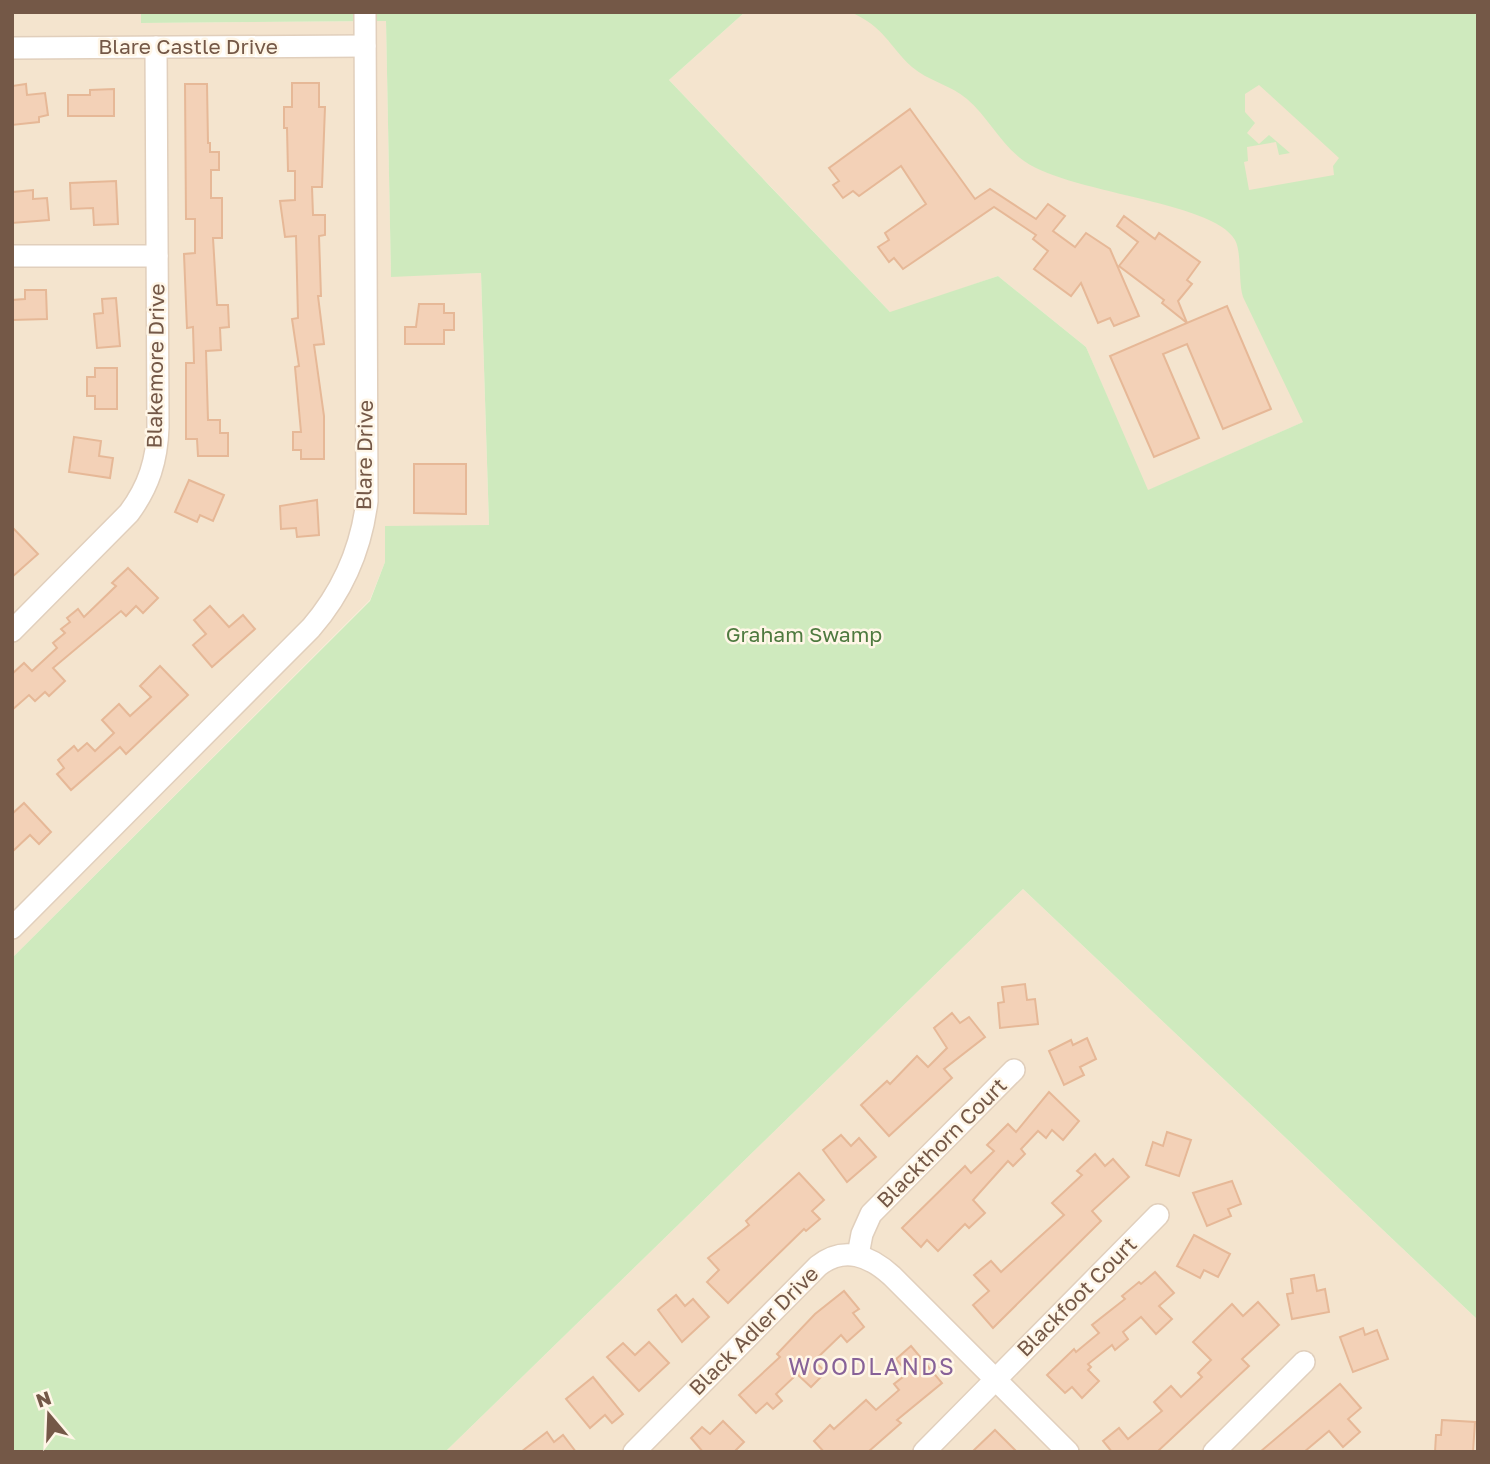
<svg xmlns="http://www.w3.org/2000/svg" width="1490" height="1464" font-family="'Golos Text',sans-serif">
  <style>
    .residential { fill: #f4e4ce }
    .green { fill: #cfeabe; fill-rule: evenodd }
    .building { fill: #f3d1b7; stroke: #e6b897; stroke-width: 2 }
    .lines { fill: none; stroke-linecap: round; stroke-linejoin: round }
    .minor-casing { stroke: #e1cfbc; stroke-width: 24 }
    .minor { stroke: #fff; stroke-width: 21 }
    .labels { text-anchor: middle; stroke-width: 5; stroke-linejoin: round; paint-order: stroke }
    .street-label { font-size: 21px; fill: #745847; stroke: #fff6e7 }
    .park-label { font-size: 21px; fill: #4e7a3f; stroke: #fff6e7 }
    .neighbourhood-label { font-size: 23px; letter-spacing: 2px; fill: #876298; stroke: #fff6e7 }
  </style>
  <rect width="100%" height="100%" fill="#fdf2e0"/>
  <!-- residential -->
  <g class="residential">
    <polygon points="12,12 141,12 141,23 386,21 391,276 481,273 489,526 385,526 385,562 370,600 12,958"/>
    <polygon points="745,12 1294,12 1363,144 1371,392 1147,491 1086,347 998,276 891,313 669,80"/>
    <polygon points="1023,889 1478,1320 1478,1452 445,1452"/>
  </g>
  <!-- green -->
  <path class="green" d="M 141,12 L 745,12 L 669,80 L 890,312 L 998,276 L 1086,347 L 1148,490 L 1303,422 L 1243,297 C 1238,281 1242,253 1235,240 C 1213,200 1064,194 1020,158 C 999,141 987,116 967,99 C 951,85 928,81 912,67 C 888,45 885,27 850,12 L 1478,12 L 1478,1320 L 1023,889 L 445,1452 L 12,1452 L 12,958 L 370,601 L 385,562 L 385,526 L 489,525 L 481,273 L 391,277 L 386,21 L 141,23 ZM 1259,85 L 1339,158 L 1333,166 L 1334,175 L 1249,190 L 1244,162 L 1248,161 L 1247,147 L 1276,142 L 1279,155 L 1290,153 L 1269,135 L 1259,144 L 1247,133 L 1255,123 L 1245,112 L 1245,94 Z"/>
  <!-- building -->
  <g class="building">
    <polygon points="292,83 319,83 319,107 325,107 322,187 312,187 313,215 325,215 325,235 319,236 321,296 318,296 324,344 314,345 324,416 324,459 301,459 301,450 293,450 293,432 301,432 295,367 299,366 292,319 298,318 296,236 285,237 280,201 295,200 295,171 288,171 287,128 284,128 284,107 292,107"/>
    <polygon points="26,84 27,95 45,93 48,115 39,117 39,122 12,125 12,86"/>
    <polygon points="185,84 207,84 208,143 210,143 210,152 219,152 219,170 211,170 211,198 222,198 222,238 213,238 217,305 228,305 229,327 220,328 221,350 206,351 208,420 220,420 220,433 228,433 228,456 198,456 197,439 186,439 186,363 194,363 193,327 187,328 184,254 195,253 195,219 186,219"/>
    <polygon points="114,89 114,116 68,116 68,95 90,95 90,90"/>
    <polygon points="910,109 975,199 990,189 1036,219 1048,204 1065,216 1053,231 1075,247 1086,233 1110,249 1139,316 1114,326 1110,318 1098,323 1081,283 1071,296 1034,269 1048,251 1033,239 1036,235 994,207 903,269 894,258 889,262 878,247 889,240 885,233 926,204 901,166 859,196 853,191 843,198 833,185 839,181 829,168"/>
    <polygon points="116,181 118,224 94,225 93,208 71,209 70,183"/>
    <polygon points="33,190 33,199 47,198 49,220 12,223 13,192"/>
    <polygon points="1124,216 1155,239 1159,233 1200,262 1187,280 1192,284 1178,301 1187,323 1227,306 1271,409 1223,429 1187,344 1163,354 1199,438 1154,457 1110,356 1187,323 1162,303 1164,300 1119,266 1138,242 1117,226"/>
    <polygon points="25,290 46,290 47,319 12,320 12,300 25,299"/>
    <polygon points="116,298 120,346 97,348 94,314 103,313 102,299"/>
    <polygon points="419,304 444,304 444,313 454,313 454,330 444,330 444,344 405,344 405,327 416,327"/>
    <polygon points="95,368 117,368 117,409 95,409 95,396 87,396 87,377 95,377"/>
    <polygon points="74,437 101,441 99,456 113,458 110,478 69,472"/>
    <polygon points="414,464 466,464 466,514 414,513"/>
    <polygon points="189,480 224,495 213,521 200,515 197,522 175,512"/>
    <polygon points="317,500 319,535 297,537 296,528 281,529 280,506"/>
    <polygon points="12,527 38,554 12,577"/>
    <polygon points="128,568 158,598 143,613 136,606 126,616 121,611 53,668 65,681 49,696 45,692 35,701 29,695 12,710 12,674 24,663 32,671 57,648 53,643 65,633 61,629 70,622 67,618 78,609 84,617 116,586 112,583"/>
    <polygon points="210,606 229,627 243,615 255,629 212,667 193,645 206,634 194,620"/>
    <polygon points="160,666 188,695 126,754 120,747 71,790 57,774 64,768 58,760 74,746 78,751 87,743 95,751 114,733 102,720 119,704 130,716 151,697 140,686"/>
    <polygon points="24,803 51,832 39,844 30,835 12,852 12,814"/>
    <polygon points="1025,984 1027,1000 1035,999 1038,1024 1000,1028 998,1003 1004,1002 1002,987"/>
    <polygon points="952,1013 960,1023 969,1017 985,1037 944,1069 952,1078 889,1136 861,1105 887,1081 890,1084 917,1056 928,1067 947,1048 934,1028"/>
    <polygon points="1087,1038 1096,1059 1080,1067 1084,1075 1064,1085 1049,1051 1071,1040 1073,1045"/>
    <polygon points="1049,1092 1079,1121 1063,1140 1052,1130 1046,1138 1038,1131 1021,1149 1025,1154 1013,1166 1008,1161 973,1200 985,1213 969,1228 965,1224 938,1251 927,1240 921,1247 902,1228 965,1166 971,1173 994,1151 987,1145 1008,1124 1016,1132"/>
    <polygon points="1167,1132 1191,1140 1179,1176 1146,1165 1153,1142 1163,1146"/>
    <polygon points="841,1135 851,1146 859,1138 876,1157 847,1182 823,1150"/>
    <polygon points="1095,1154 1105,1166 1113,1159 1129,1177 1092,1211 1101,1221 993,1328 973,1305 989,1291 974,1275 991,1261 1001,1272 1064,1215 1052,1203 1082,1175 1077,1171"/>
    <polygon points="799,1173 824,1200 812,1211 820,1219 806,1231 804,1229 728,1303 707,1282 719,1270 708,1258 749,1225 746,1221"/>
    <polygon points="1232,1181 1241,1204 1228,1209 1231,1216 1207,1226 1193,1193"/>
    <polygon points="1194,1235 1230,1254 1218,1277 1204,1270 1200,1278 1177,1266"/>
    <polygon points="1155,1272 1174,1293 1159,1306 1172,1319 1156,1334 1141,1317 1123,1332 1128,1339 1115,1350 1112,1345 1088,1364 1091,1367 1088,1370 1099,1381 1082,1398 1072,1387 1065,1393 1047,1375 1074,1349 1076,1352 1099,1333 1092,1325 1125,1299 1122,1296 1139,1282 1141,1284"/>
    <polygon points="1314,1275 1317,1291 1325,1289 1329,1312 1292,1319 1287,1294 1293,1293 1291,1279"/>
    <polygon points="844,1291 859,1309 853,1313 864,1327 847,1342 841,1335 814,1361 826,1372 811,1387 797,1374 776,1394 782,1401 773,1409 767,1403 756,1413 739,1395 780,1357 777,1354 815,1314"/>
    <polygon points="676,1295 685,1306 693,1299 709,1317 682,1342 658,1310"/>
    <polygon points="1258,1302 1279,1325 1242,1359 1249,1366 1157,1452 1112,1452 1103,1441 1119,1428 1128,1439 1162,1411 1154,1402 1171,1386 1181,1397 1202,1377 1198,1373 1211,1360 1193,1342 1232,1304 1243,1316"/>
    <polygon points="1363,1328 1365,1335 1377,1330 1388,1359 1353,1372 1340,1337"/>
    <polygon points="649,1342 669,1363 639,1391 607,1357 623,1343 635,1355"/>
    <polygon points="911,1346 942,1383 897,1420 901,1423 868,1452 824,1452 814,1441 830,1425 834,1429 866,1400 876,1410 899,1390 894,1384 908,1373 896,1359"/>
    <polygon points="593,1377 623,1414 612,1423 605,1415 590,1428 566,1399"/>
    <polygon points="1340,1384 1361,1408 1348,1419 1360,1432 1343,1447 1329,1431 1304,1452 1260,1452"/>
    <polygon points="1442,1420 1475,1422 1473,1452 1435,1452 1436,1435 1441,1435"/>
    <polygon points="723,1421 744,1442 734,1452 703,1452 691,1438 702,1427 710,1434"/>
    <polygon points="995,1430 1017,1452 972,1452"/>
    <polygon points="547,1432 554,1442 563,1435 576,1452 521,1452"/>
  </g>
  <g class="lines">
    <!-- minor casing -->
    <g class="minor-casing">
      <g id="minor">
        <polyline points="12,48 365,46"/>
        <polyline points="12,256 157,256"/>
        <path d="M 12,631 L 129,513 C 149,486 157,460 158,427 L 156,47"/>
        <path d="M 12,928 L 311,628 C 343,591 361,550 367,501 L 365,12"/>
        <polyline points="858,1255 862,1234 871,1214 1014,1070"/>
        <path d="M 634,1452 L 818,1266 C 844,1245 870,1256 892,1276 L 1068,1452"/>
        <polyline points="924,1452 1158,1215"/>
        <polyline points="1214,1452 1304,1362"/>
      </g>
    </g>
    <!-- minor -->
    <use href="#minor" class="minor"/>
  </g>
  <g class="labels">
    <!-- street labels -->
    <g class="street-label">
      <text x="188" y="54">Blare Castle Drive</text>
      <text transform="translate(156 366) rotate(-89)" y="7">Blakemore Drive</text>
      <text transform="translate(365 455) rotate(-89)" y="7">Blare Drive</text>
      <text transform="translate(942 1143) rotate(-45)" y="7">Blackthorn Court</text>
      <text transform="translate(1077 1297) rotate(-45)" y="7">Blackfoot Court</text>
      <text transform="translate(754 1331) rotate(-45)" y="7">Black Adler Drive</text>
    </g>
    <!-- park labels -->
    <g class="park-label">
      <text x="804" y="642">Graham Swamp</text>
    </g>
    <!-- neighbourhood labels -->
    <g class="neighbourhood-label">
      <text x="872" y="1375">WOODLANDS</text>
    </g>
  </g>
  <!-- border -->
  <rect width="1490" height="1464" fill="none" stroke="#745847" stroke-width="28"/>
  <!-- north arrow -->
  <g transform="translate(49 1415) rotate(341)" stroke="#fff6e7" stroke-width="5" paint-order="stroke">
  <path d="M0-5L12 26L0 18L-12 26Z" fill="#745847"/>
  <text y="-10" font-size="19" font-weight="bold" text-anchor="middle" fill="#745847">N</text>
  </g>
</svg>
